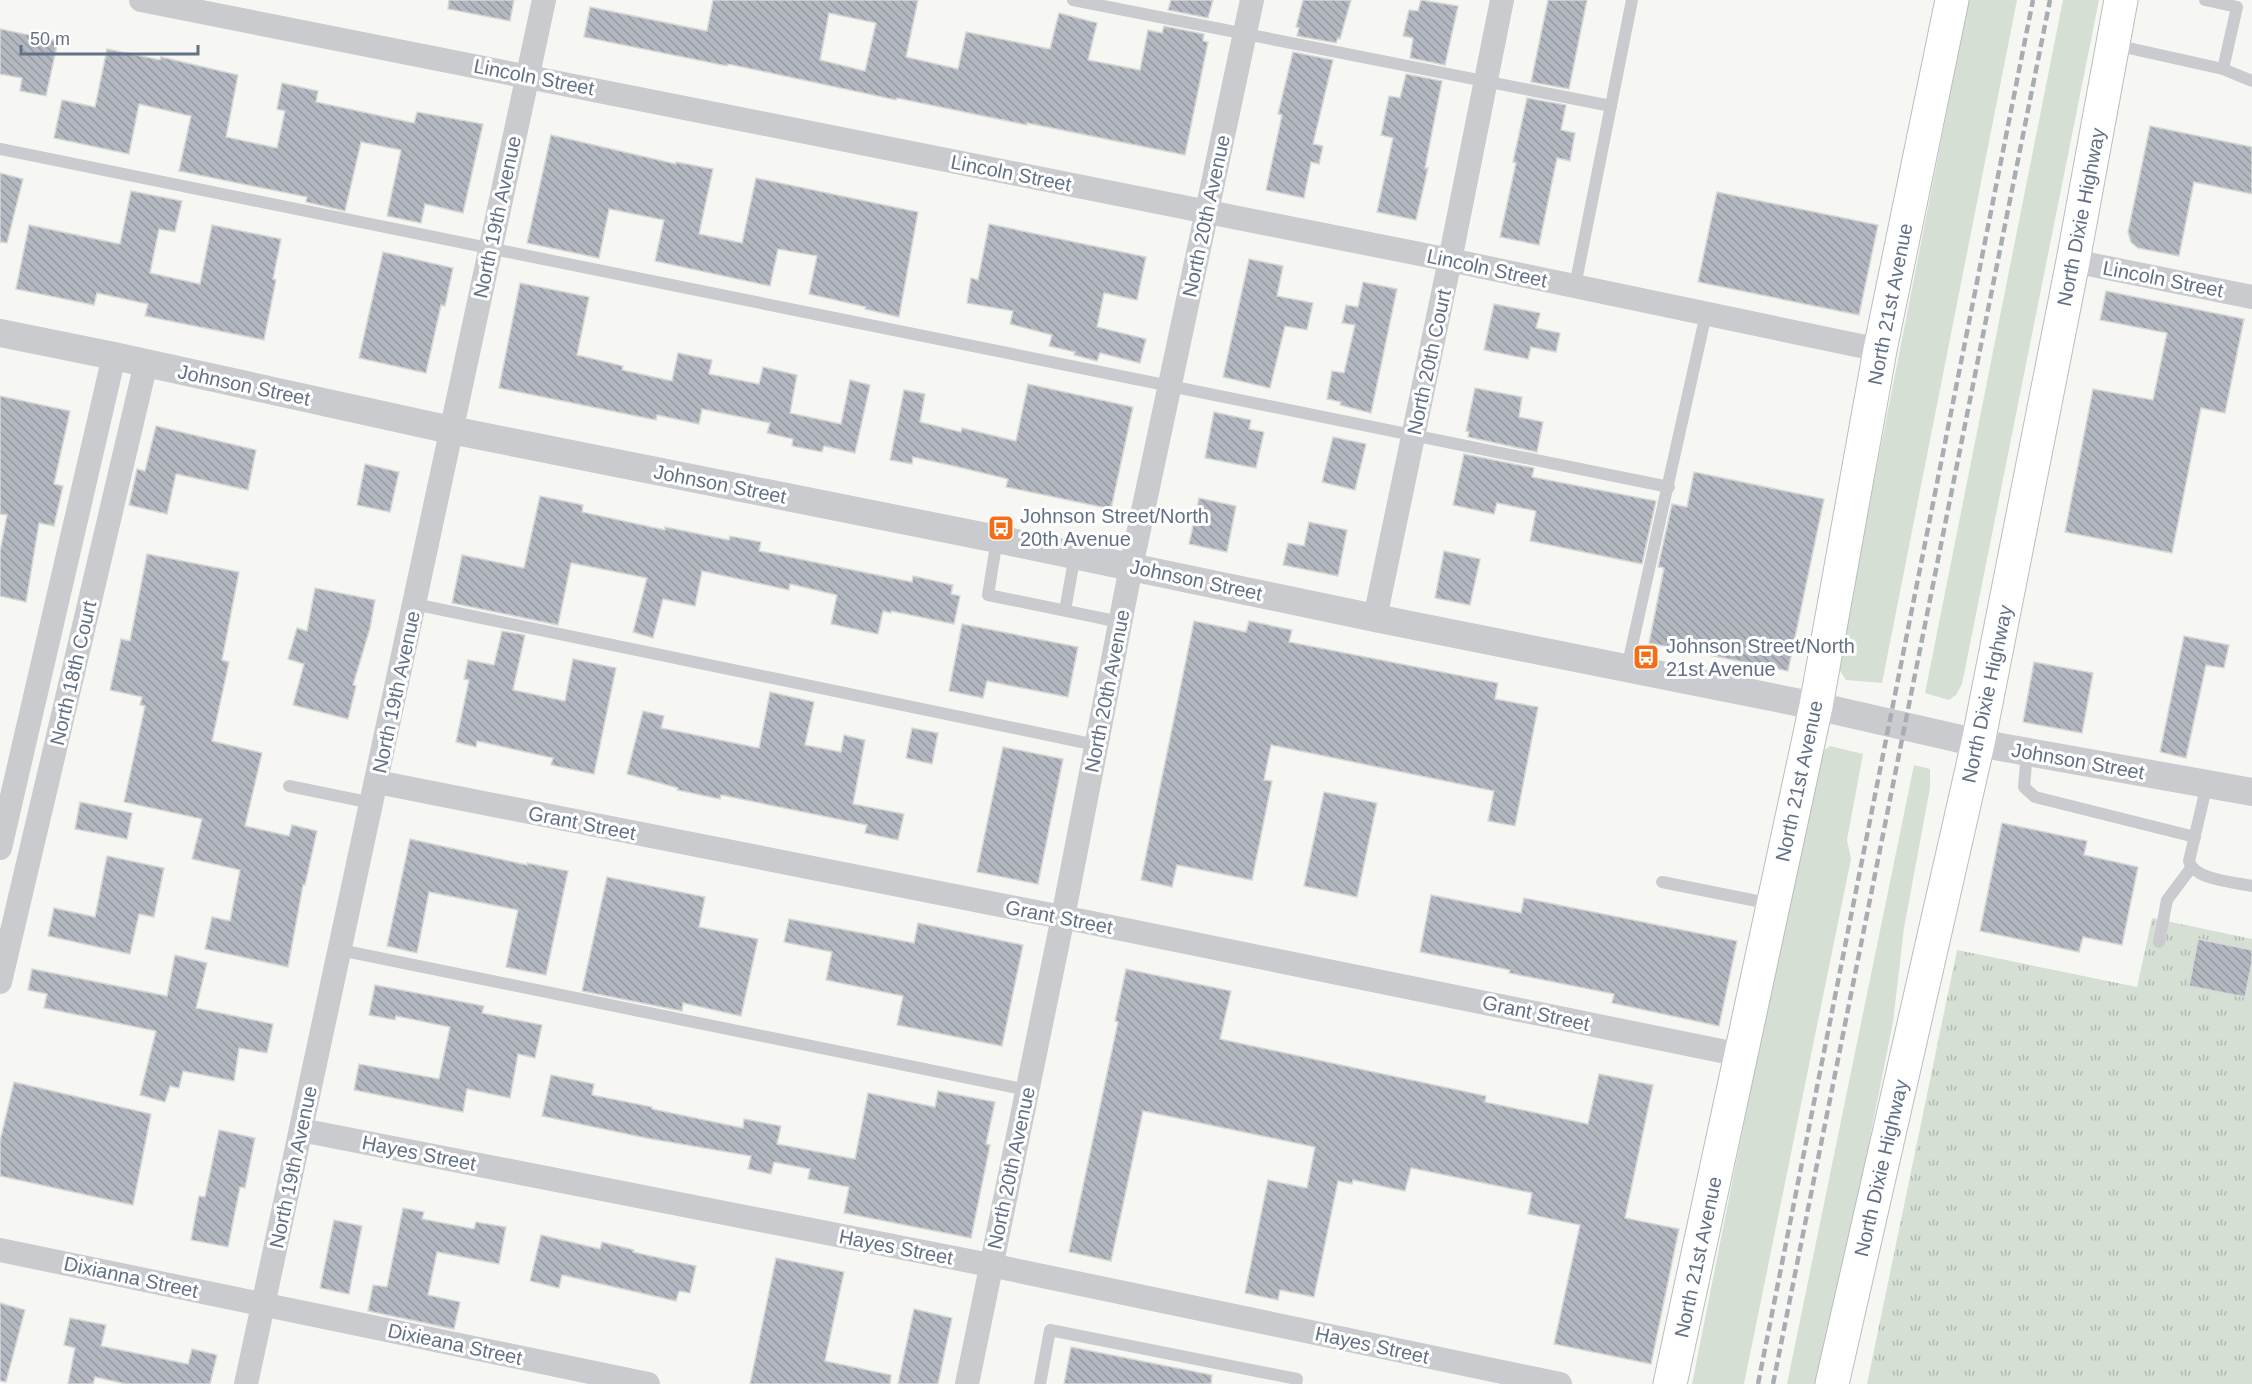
<svg xmlns="http://www.w3.org/2000/svg" width="2252" height="1384" font-family="Helvetica,sans-serif">
  <style>
    .grass { fill: #d6dfd4 }
    .park { fill: url(#park-tufts) }
    .building { fill: url(#building-back-hatch); stroke: #d8d8d6; stroke-width: 1.5; fill-rule: evenodd }
    .lines { fill: none; stroke-linecap: round; stroke-linejoin: round }
    .primary-casing { stroke: #b9bcc1; stroke-width: 35 }
    .service { stroke: #c9cbcf; stroke-width: 12 }
    .minor { stroke: #c9cbcf; stroke-width: 24 }
    .tertiary { stroke: #c9cbcf; stroke-width: 28 }
    .primary { stroke: #fff; stroke-width: 33 }
    .rail { stroke: #a8acb3; stroke-width: 4.5; stroke-dasharray: 9 4.5; stroke-linecap: butt }
    .labels { text-anchor: middle; stroke-width: 6; stroke-linejoin: round; paint-order: stroke }
    .street-label { font-size: 20px; fill: #637187; stroke: #fff }
    .poi-label { font-size: 20px; fill: #637187; stroke: #fff; text-anchor: start }
  </style>
  <defs>
    <pattern id="park-tufts" width="24" height="20" patternUnits="userSpaceOnUse" patternTransform="scale(1.5)"><rect width="24" height="20" fill="#d6dfd4"/><path d="M3 7l-1-3M5 7V3M7 7l1-3M15 17l-1-3M17 17v-4M19 17l1-3" fill="none" stroke="#b1b9b2"/></pattern>
    <pattern id="building-back-hatch" width="6" height="6" patternUnits="userSpaceOnUse" patternTransform="scale(1.5)"><rect width="6" height="6" fill="#b3b8c0"/><path d="M-1 5l2 2M0 0l6 6M5-1l2 2" fill="none" stroke="#959aa2"/></pattern>
  </defs>
  <rect width="100%" height="100%" fill="#f6f7f3"/>
  <!-- grass -->
  <g class="grass">
    <polygon points="1969,0 2017,0 1882,683 1846,680 1840,671 1841,648"/>
    <polygon points="2063,0 2099,0 1962,684 1956,695 1949,700 1925,693"/>
    <polygon points="1830,746 1863,754 1847,840 1851,859 1744,1384 1692,1384 1816,761 1821,752"/>
    <polygon points="1914,765 1930,769 1930,788 1904,928 1893,1022 1821,1384 1787,1384"/>
  </g>
  <!-- park -->
  <polygon class="park" points="2152,918 2252,939 2252,1384 1867,1384 1957,950 2137,987"/>
  <!-- building -->
  <g class="building">
    <polygon points="449,0 514,0 510,21 448,9"/>
    <path d="M 713,0 L 918,0 L 906,57 L 958,69 L 966,32 L 1050,49 L 1059,13 L 1097,23 L 1088,60 L 1140,70 L 1148,30 L 1162,33 L 1164,26 L 1204,34 L 1203,41 L 1208,42 L 1185,155 L 1027,123 L 1027,125 L 897,98 L 896,100 L 766,72 L 728,64 L 727,66 L 584,37 L 590,7 L 707,31 ZM 829,13 L 876,23 L 865,71 L 820,60 Z"/>
    <polygon points="1171,0 1213,0 1208,18 1168,10"/>
    <polygon points="1303,0 1351,0 1340,39 1338,38 1336,43 1297,36 1299,28 1296,27"/>
    <polygon points="1421,0 1458,6 1445,65 1410,58 1413,38 1403,36 1409,10 1418,11"/>
    <polygon points="1548,0 1587,0 1569,89 1531,82"/>
    <polygon points="0,29 58,41 46,96 20,91 22,78 0,74"/>
    <polygon points="107,49 160,60 161,57 238,75 226,137 277,148 285,111 277,109 282,83 318,91 316,102 414,123 417,112 483,124 463,213 425,204 421,223 387,216 401,150 361,142 345,211 306,202 307,197 179,171 191,116 139,104 129,154 54,138 62,100 95,107"/>
    <polygon points="1293,52 1333,60 1313,144 1323,146 1319,164 1311,162 1304,198 1266,190 1282,115 1278,114"/>
    <polygon points="1406,74 1442,81 1425,168 1428,168 1416,220 1377,212 1393,138 1381,135 1389,96 1400,98"/>
    <polygon points="1527,98 1566,105 1561,130 1575,133 1570,161 1557,158 1539,245 1500,237 1516,163 1513,162"/>
    <polygon points="2150,126 2252,147 2252,194 2194,182 2179,256 2138,248 2131,242 2128,232"/>
    <polygon points="551,135 676,164 676,162 713,169 699,234 742,243 756,178 918,212 899,317 865,309 866,307 809,294 817,256 778,249 770,286 655,261 664,220 609,209 599,258 527,243"/>
    <polygon points="0,173 23,179 7,243 0,242"/>
    <polygon points="131,191 182,201 175,232 159,229 150,273 200,284 212,225 281,239 273,279 276,280 264,340 145,316 148,304 97,293 94,305 16,289 29,225 120,244"/>
    <polygon points="1717,192 1878,225 1859,315 1698,282"/>
    <polygon points="989,224 1146,257 1137,300 1104,293 1097,327 1146,339 1140,363 1100,353 1097,361 1074,355 1075,352 1049,346 1052,335 1010,324 1013,311 967,303 971,278 978,280"/>
    <polygon points="383,252 453,268 445,306 441,305 426,373 359,358"/>
    <polygon points="1249,259 1283,266 1277,296 1313,303 1307,330 1285,326 1270,388 1223,377"/>
    <polygon points="1363,282 1397,289 1371,413 1340,405 1341,402 1327,399 1332,371 1344,373 1355,325 1342,323 1346,305 1358,307"/>
    <polygon points="520,283 589,297 577,355 623,366 622,370 672,381 678,353 712,360 709,374 759,384 763,367 797,375 790,413 841,424 850,380 870,385 855,453 824,446 822,452 792,446 793,439 767,433 770,423 702,409 699,424 657,415 656,420 499,388"/>
    <polygon points="2106,291 2244,319 2225,413 2201,408 2172,553 2065,532 2093,389 2153,400 2167,333 2100,320"/>
    <polygon points="1494,304 1540,313 1536,328 1560,333 1556,352 1531,347 1528,359 1484,350"/>
    <polygon points="1028,384 1133,407 1111,509 1006,487 1008,479 954,466 913,457 912,464 890,460 904,390 925,394 920,422 961,432 962,428 1016,441"/>
    <polygon points="1475,388 1522,397 1519,417 1543,422 1537,452 1468,437 1469,432 1466,431"/>
    <polygon points="0,396 70,411 54,484 63,486 54,526 39,523 26,602 0,596 0,552 7,515 0,514"/>
    <polygon points="1214,412 1251,420 1249,429 1264,432 1256,468 1205,458"/>
    <polygon points="156,426 256,450 248,490 176,474 167,514 129,505 137,469 145,471"/>
    <polygon points="1333,437 1366,444 1355,490 1322,482"/>
    <polygon points="1464,454 1534,468 1532,477 1656,501 1642,564 1530,541 1536,511 1497,503 1494,514 1453,505"/>
    <polygon points="365,464 399,472 390,512 357,505"/>
    <polygon points="1694,472 1824,499 1788,671 1649,643 1664,568 1658,567 1672,504 1687,507"/>
    <polygon points="540,496 583,505 582,512 665,530 665,527 729,540 730,536 761,542 759,551 912,582 913,576 953,585 951,594 960,596 954,624 891,611 891,613 883,611 878,634 831,624 837,595 790,584 789,590 702,571 695,606 663,599 653,638 633,632 647,578 571,563 558,625 452,603 462,555 524,568"/>
    <polygon points="1199,498 1236,506 1227,552 1189,544"/>
    <polygon points="1309,522 1347,530 1338,576 1283,565 1288,543 1304,546"/>
    <polygon points="1444,551 1480,559 1470,605 1435,598"/>
    <polygon points="147,554 239,572 222,660 229,662 212,741 262,753 245,826 289,836 292,825 317,831 305,885 303,885 288,967 205,949 212,917 230,921 240,870 192,859 202,819 124,802 145,706 140,705 142,697 110,690 121,639 130,641"/>
    <polygon points="315,588 375,600 370,628 353,685 356,686 348,719 293,705 304,664 288,659 297,628 307,631"/>
    <polygon points="1194,621 1246,632 1249,621 1292,630 1289,642 1498,683 1495,699 1538,707 1515,826 1488,821 1494,791 1271,745 1264,780 1272,781 1252,880 1177,865 1172,887 1141,880"/>
    <polygon points="962,624 1078,647 1068,697 987,681 983,698 949,691"/>
    <polygon points="502,631 525,635 513,690 565,701 573,659 616,668 594,774 551,765 553,758 477,741 476,747 456,742 469,680 464,679 468,660 494,665"/>
    <polygon points="2184,636 2229,645 2224,668 2206,665 2186,758 2160,752"/>
    <polygon points="2034,662 2093,673 2082,733 2023,722"/>
    <polygon points="770,692 814,702 805,745 841,752 844,735 865,740 853,804 904,814 898,840 865,833 867,825 721,795 720,799 677,790 678,788 627,774 643,711 664,716 661,728 759,748"/>
    <polygon points="912,728 938,733 932,764 906,758"/>
    <polygon points="1003,747 1063,759 1038,884 977,872"/>
    <polygon points="1324,792 1377,803 1357,897 1304,886"/>
    <polygon points="80,802 132,813 127,839 75,829"/>
    <polygon points="2002,823 2087,841 2084,855 2138,867 2122,945 2083,937 2079,952 1980,931"/>
    <polygon points="410,839 527,865 527,863 568,871 546,975 506,967 518,910 429,892 417,953 387,946"/>
    <polygon points="107,856 164,868 154,917 139,914 130,954 48,936 54,908 95,917"/>
    <polygon points="607,877 705,897 699,927 758,939 741,1016 683,1003 682,1011 582,991"/>
    <polygon points="1431,895 1521,913 1524,898 1737,941 1719,1026 1612,1003 1614,994 1509,973 1510,970 1420,952"/>
    <polygon points="789,919 914,943 918,923 1023,945 1002,1046 897,1025 903,996 826,980 832,952 784,942"/>
    <polygon points="2198,939 2252,950 2252,962 2245,997 2189,986"/>
    <polygon points="175,955 207,963 196,1008 273,1024 267,1053 239,1048 234,1081 183,1071 179,1088 170,1086 165,1102 140,1095 156,1031 44,1008 47,994 28,990 32,969 167,996"/>
    <polygon points="1126,969 1231,991 1220,1039 1486,1096 1485,1102 1588,1124 1599,1074 1653,1085 1625,1218 1679,1229 1651,1364 1554,1344 1580,1225 1528,1214 1532,1193 1411,1168 1405,1191 1353,1180 1352,1184 1338,1181 1314,1297 1280,1290 1278,1300 1245,1293 1268,1180 1307,1188 1315,1147 1143,1111 1111,1261 1069,1252 1118,1022 1115,1021"/>
    <polygon points="375,985 484,1006 482,1013 542,1025 535,1058 518,1054 510,1098 467,1089 463,1112 354,1090 359,1064 439,1079 450,1027 396,1016 395,1020 369,1015"/>
    <polygon points="551,1075 594,1084 592,1095 652,1107 652,1109 743,1128 744,1119 781,1126 777,1144 855,1159 868,1093 935,1107 938,1091 995,1102 986,1144 990,1145 971,1238 844,1213 849,1187 808,1179 810,1169 774,1162 771,1174 748,1169 751,1156 646,1138 542,1116"/>
    <polygon points="14,1082 151,1114 133,1205 0,1176 0,1141"/>
    <polygon points="219,1130 255,1138 245,1188 240,1187 228,1247 191,1240 199,1196 205,1197"/>
    <polygon points="403,1208 424,1212 422,1219 474,1229 476,1222 506,1227 499,1264 437,1252 428,1295 460,1302 454,1329 368,1311 373,1285 387,1287"/>
    <polygon points="334,1220 362,1226 349,1294 320,1288"/>
    <polygon points="541,1235 600,1249 602,1242 634,1250 633,1252 696,1266 690,1293 679,1291 676,1301 562,1275 559,1288 530,1281"/>
    <polygon points="776,1258 844,1272 825,1361 891,1375 890,1384 750,1384"/>
    <polygon points="0,1303 25,1310 6,1382 0,1381"/>
    <polygon points="914,1309 952,1318 938,1384 898,1384"/>
    <polygon points="70,1318 106,1325 101,1346 188,1364 192,1349 217,1355 210,1384 126,1384 95,1377 93,1384 68,1384 75,1348 64,1345"/>
    <polygon points="1071,1347 1212,1375 1211,1384 1064,1384"/>
  </g>
  <g class="lines">
    <!-- primary casing -->
    <g class="primary-casing">
      <g id="primary">
        <polyline points="1670,1384 1816,706 1880,350 1952,0"/>
        <polyline points="1832,1384 1978,743 2073,261 2121,0"/>
      </g>
    </g>
    <!-- service -->
    <g class="service">
      <polyline points="1073,0 1611,106"/>
      <polyline points="2115,45 2223,69 2237,7 2205,0"/>
      <polyline points="2223,69 2252,81"/>
      <path d="M 0,149 C 556,263 1113,373 1669,487"/>
      <polyline points="1575,286 1632,0"/>
      <polyline points="997,539 988,595 1120,622"/>
      <polyline points="414,604 1096,745"/>
      <polyline points="1065,610 1075,555"/>
      <polyline points="1627,668 1706,314"/>
      <polyline points="2027,752 2024,787 2035,797 2195,837"/>
      <path d="M 2207,784 L 2189,861 C 2194,880 2234,882 2252,886"/>
      <polyline points="289,786 372,803"/>
      <polyline points="1662,882 1772,904"/>
      <polyline points="2159,942 2167,900 2191,868"/>
      <polyline points="340,950 1027,1090"/>
      <polyline points="1040,1384 1050,1330 1297,1379 1296,1384"/>
    </g>
    <!-- minor -->
    <g class="minor">
      <polyline points="141,0 1450,260 1880,350"/>
      <polyline points="2073,261 2252,297"/>
      <polyline points="1375,618 1450,260 1502,0"/>
      <polyline points="377,782 1087,922 1741,1055"/>
      <polyline points="0,848 114,356"/>
      <polyline points="0,982 146,363"/>
      <polyline points="301,1130 990,1265 1560,1384"/>
      <polyline points="0,1250 648,1384"/>
      <polyline points="246,1384 544,0"/>
      <polyline points="967,1384 1063,917 1131,567 1252,0"/>
    </g>
    <!-- tertiary -->
    <polyline class="tertiary" points="0,333 114,356 451,430 997,539 1375,618 1816,706 1978,743 2252,792"/>
    <!-- primary -->
    <use href="#primary" class="primary"/>
    <!-- rail -->
    <g class="rail">
      <polyline points="1758,1384 2033,0"/>
      <polyline points="1773,1384 2050,0"/>
    </g>
  </g>
  <!-- icons -->
  <defs>
    <g id="bus-square" transform="scale(1.35)"><rect x="-9" y="-9" width="18" height="18" rx="4" fill="#f26f18" stroke="#fff"/><path d="M-5-6H5V4H4V6H2V4H-2V6H-4V4H-5ZM-3.5-4V0h7V-4ZM-3.5 1.2v1.5H-2V1.2ZM2 1.2v1.5H3.5V1.2Z" fill="#fff"/></g>
  </defs>
  <g fill-rule="evenodd">
    <use href="#bus-square" x="1001" y="528"/>
    <use href="#bus-square" x="1646" y="657"/>
  </g>
  <g class="labels">
    <!-- street labels -->
    <g class="street-label">
      <text transform="translate(534 77) rotate(11)" y="7">Lincoln Street</text>
      <text transform="translate(1011 173) rotate(11)" y="7">Lincoln Street</text>
      <text transform="translate(1206 216) rotate(-78)" y="7">North 20th Avenue</text>
      <text transform="translate(497 217) rotate(-78)" y="7">North 19th Avenue</text>
      <text transform="translate(2081 217) rotate(-79)" y="7">North Dixie Highway</text>
      <text transform="translate(1487 268) rotate(12)" y="7">Lincoln Street</text>
      <text transform="translate(2163 279) rotate(11)" y="7">Lincoln Street</text>
      <text transform="translate(1890 304) rotate(-79)" y="7">North 21st Avenue</text>
      <text transform="translate(1429 362) rotate(-78)" y="7">North 20th Court</text>
      <text transform="translate(244 385) rotate(12)" y="7">Johnson Street</text>
      <text transform="translate(720 484) rotate(11)" y="7">Johnson Street</text>
      <text transform="translate(1196 580) rotate(12)" y="7">Johnson Street</text>
      <text transform="translate(73 673) rotate(-77)" y="7">North 18th Court</text>
      <text transform="translate(1107 691) rotate(-79)" y="7">North 20th Avenue</text>
      <text transform="translate(396 692) rotate(-78)" y="7">North 19th Avenue</text>
      <text transform="translate(1987 694) rotate(-78)" y="7">North Dixie Highway</text>
      <text transform="translate(2078 761) rotate(10)" y="7">Johnson Street</text>
      <text transform="translate(1799 781) rotate(-78)" y="7">North 21st Avenue</text>
      <text transform="translate(582 823) rotate(11)" y="7">Grant Street</text>
      <text transform="translate(1059 917) rotate(11)" y="7">Grant Street</text>
      <text transform="translate(1536 1013) rotate(12)" y="7">Grant Street</text>
      <text transform="translate(419 1153) rotate(11)" y="7">Hayes Street</text>
      <text transform="translate(293 1167) rotate(-78)" y="7">North 19th Avenue</text>
      <text transform="translate(1011 1168) rotate(-78)" y="7">North 20th Avenue</text>
      <text transform="translate(1881 1168) rotate(-77)" y="7">North Dixie Highway</text>
      <text transform="translate(896 1247) rotate(11)" y="7">Hayes Street</text>
      <text transform="translate(1698 1257) rotate(-78)" y="7">North 21st Avenue</text>
      <text transform="translate(131 1277) rotate(12)" y="7">Dixianna Street</text>
      <text transform="translate(455 1344) rotate(12)" y="7">Dixieana Street</text>
      <text transform="translate(1372 1345) rotate(12)" y="7">Hayes Street</text>
    </g>
    <!-- poi labels -->
    <g class="poi-label">
      <text x="1020" y="523">Johnson Street/North<tspan x="1020" dy="23">20th Avenue</tspan></text>
      <text x="1666" y="653">Johnson Street/North<tspan x="1666" dy="23">21st Avenue</tspan></text>
    </g>
  </g>
  <!-- scale -->
  <path d="M21 45v9h177v-9" fill="none" stroke="#637187" stroke-width="3"/>
  <text x="30" y="45" font-size="18" fill="#637187" stroke="#ffffff" stroke-width="4.5" paint-order="stroke">50 m</text>
</svg>
